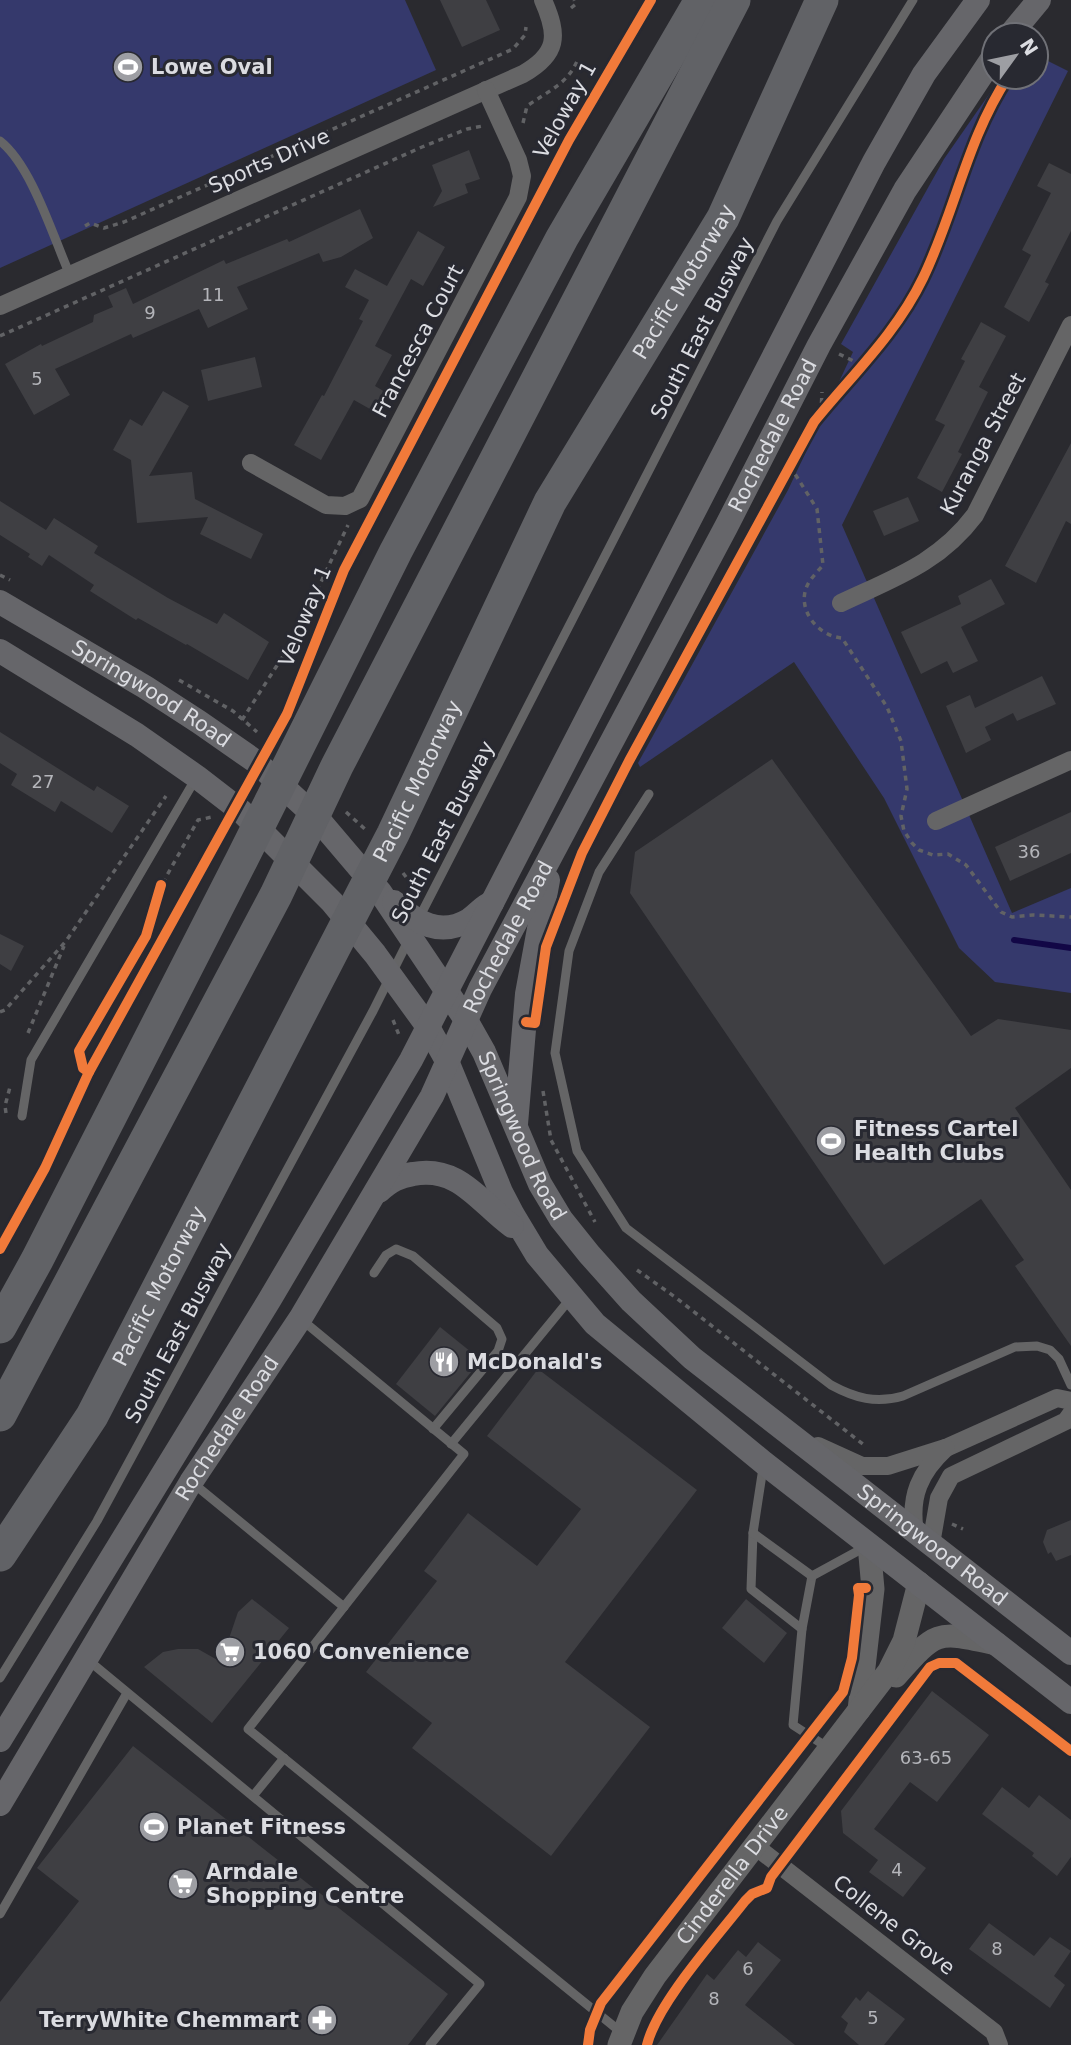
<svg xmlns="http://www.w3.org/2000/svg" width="1071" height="2045" font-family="'DejaVu Sans',sans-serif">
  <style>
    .green { fill: #35396c }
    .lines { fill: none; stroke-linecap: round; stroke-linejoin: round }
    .stream { stroke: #120746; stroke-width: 6 }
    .building { fill: #3f3f43 }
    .path { stroke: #616265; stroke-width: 3.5; stroke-dasharray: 5 5; stroke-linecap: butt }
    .service { stroke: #656566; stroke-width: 9 }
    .minor { stroke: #656566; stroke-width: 18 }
    .tertiary { stroke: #656566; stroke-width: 23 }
    .secondary { stroke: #66666a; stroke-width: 24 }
    .motorway { stroke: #616266; stroke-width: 33 }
    .cycleway-casing { stroke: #282931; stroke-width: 15 }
    .cycleway { stroke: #f17a3a; stroke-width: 10 }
    .labels { text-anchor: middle; stroke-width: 6; stroke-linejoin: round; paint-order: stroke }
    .number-label { font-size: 18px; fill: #b4b5ba }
    .poi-label { font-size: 21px; font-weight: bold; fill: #dbdce1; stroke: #282931; text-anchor: start }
    .street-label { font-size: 21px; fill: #dbdce1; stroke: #282931 }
  </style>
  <rect width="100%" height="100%" fill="#2a2a2f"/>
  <!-- green -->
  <g class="green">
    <polygon points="0,0 405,0 436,70 0,268"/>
    <polygon points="1036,55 1068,71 842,525 1012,913 1071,888 1071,993 995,982 959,948 884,798 794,662 640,767 638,763 788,490 853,352 841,344 944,159 1001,77 1036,77"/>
  </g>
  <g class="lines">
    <!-- stream -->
    <polyline class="stream" points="1014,940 1071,948"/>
  </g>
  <!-- building -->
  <g class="building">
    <polygon points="440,0 486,0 500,30 462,47"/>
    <polygon points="469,150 480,179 465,184 468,193 433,207 442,191 432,165"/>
    <polygon points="1049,163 1071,174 1071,231 1045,282 1049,284 1029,322 1004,307 1031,255 1022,250 1051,193 1037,186"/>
    <polygon points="360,209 373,238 341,257 323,262 319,253 237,287 248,309 208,328 199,309 133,338 131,334 55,369 70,395 34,415 5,364 41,344 42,346 93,322 94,315 113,307 108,296 126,288 133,304 224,260 226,264 287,239 289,242"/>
    <polygon points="418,231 445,247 423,286 411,279 375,346 392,355 375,386 387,393 377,413 354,400 321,460 294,445 322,395 324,396 363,321 359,319 369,300 345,287 355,269 387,286"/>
    <polygon points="981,322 1006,336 979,387 988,392 958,452 962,454 942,492 917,478 945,425 935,420 965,361 961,359"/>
    <polygon points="255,357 262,387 208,401 201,370"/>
    <polygon points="163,391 189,406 149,476 192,472 195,499 263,534 251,559 200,534 208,517 137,523 131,460 113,450 130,419 142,426"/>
    <polygon points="1071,443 1071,524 1066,521 1036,583 1005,566"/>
    <polygon points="908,497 919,521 884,536 873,511"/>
    <polygon points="0,501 46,530 54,518 98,546 94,553 168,598 217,624 224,613 269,642 248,680 187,644 186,645 138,618 136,620 90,591 94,585 49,555 42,566 28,557 30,554 0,535"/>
    <polygon points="991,579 1005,604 961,627 978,661 953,673 947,661 921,674 901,632 961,604 958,596"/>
    <polygon points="1042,676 1056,704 1017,721 1013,713 985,727 991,740 966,753 946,706 970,695 975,708"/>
    <polygon points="0,732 94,791 97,786 129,806 112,833 61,801 55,812 11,785 17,774 0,763"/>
    <polygon points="772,759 971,1036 998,1019 1071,1030 1071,1068 1015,1108 1071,1190 1071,1346 1015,1266 1024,1260 981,1199 884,1265 630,893 635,852"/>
    <polygon points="1071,812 1071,853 1010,881 995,847"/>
    <polygon points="0,934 24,946 11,971 0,964"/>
    <polygon points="440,1327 481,1360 435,1416 396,1384"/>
    <polygon points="538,1369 697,1490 565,1662 650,1727 551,1856 412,1748 432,1723 366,1672 437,1581 424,1571 468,1513 537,1566 581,1509 487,1436"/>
    <polygon points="1071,1520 1071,1555 1056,1561 1051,1552 1048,1554 1043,1542 1047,1530"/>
    <polygon points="252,1599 289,1628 212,1723 144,1667 163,1652 178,1649 198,1649 221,1662 238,1612"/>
    <polygon points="746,1599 787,1633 764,1663 722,1628"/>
    <polygon points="932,1691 989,1735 937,1802 910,1782 874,1829 926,1868 903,1897 869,1872 878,1860 843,1833 841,1811"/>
    <polygon points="133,1746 448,1994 408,2045 0,2045 0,2002 79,1901 37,1868"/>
    <polygon points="1002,1787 1029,1808 1039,1795 1071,1820 1071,1857 1057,1876 1032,1856 1034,1853 982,1814"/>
    <polygon points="989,1923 1034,1956 1050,1937 1071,1951 1054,1976 1065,1985 1050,2008 969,1949"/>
    <polygon points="758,1942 781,1960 745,2005 795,2045 657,2045 707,1974 714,1980 738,1950 746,1957"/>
    <polygon points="868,1991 905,2019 884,2045 859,2045 844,2032 848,2023 841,2017 856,1997 860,2001"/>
  </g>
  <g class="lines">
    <!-- path -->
    <g class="path">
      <polyline points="571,8 576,4 574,0"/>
      <path d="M 523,123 L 527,106 C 548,91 568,84 578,59"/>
      <polyline points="85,226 90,223 104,228 124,222 513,49 525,35 526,27"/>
      <polyline points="0,336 422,147 467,129 483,126"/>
      <polyline points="839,354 862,365"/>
      <polyline points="821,413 822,392"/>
      <path d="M 790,466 L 817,509 L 823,565 C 819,570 813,576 809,582 C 794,607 817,636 842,638 L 887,707 L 901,741 L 907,789 L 901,816 L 904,831 L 912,843 L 919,850 L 933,855 L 948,854 L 966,865 L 1001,912 L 1012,917 L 1033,915 L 1071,917"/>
      <polyline points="0,575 10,580"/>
      <polyline points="179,680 233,711 257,732"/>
      <polyline points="242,720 294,639 348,525"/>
      <polyline points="346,812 366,830"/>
      <polyline points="403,873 413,886"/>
      <polyline points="148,909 198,820 212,817"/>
      <polyline points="0,1012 5,1010 66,941 166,796"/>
      <polyline points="393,1020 399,1035"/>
      <polyline points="28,1033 64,946"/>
      <polyline points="543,1091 551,1140 595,1222"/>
      <polyline points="6,1113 5,1106 10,1087"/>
      <polyline points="637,1270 675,1297 864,1445"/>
      <polyline points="952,1524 963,1529"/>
    </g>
    <!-- service -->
    <g class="service">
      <path d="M 0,141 C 32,166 53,237 70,275"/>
      <path d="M 649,794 L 599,872 L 569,951 L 555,1053 L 577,1151 L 626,1228 L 831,1385 C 855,1398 876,1404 903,1396 L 1015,1347 L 1037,1346 L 1050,1350 L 1059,1359 L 1071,1385"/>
      <polyline points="418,920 777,221 913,0"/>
      <polyline points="22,1116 31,1060 196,778"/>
      <polyline points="374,1273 386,1255 396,1249 413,1256 497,1328 502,1339 498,1351 433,1429"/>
      <polyline points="302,1320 464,1454 248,1729 622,2033"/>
      <polyline points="451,1444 570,1299"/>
      <polyline points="763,1468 753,1533 751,1589 802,1629"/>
      <polyline points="194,1484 344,1607"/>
      <polyline points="753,1533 812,1576"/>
      <polyline points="812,1576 802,1629 793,1725 827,1747"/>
      <polyline points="812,1576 867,1546"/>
      <polyline points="88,1660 480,1984 430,2045"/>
      <polyline points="0,1678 97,1521 373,1011 409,939"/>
      <polyline points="253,1796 284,1758"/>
      <polyline points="0,1914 127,1693"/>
    </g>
    <!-- minor -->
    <g class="minor">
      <path d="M 0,306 L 523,74 C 558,54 559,36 543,0"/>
      <polyline points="251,463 326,505 345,506 360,499 518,197 522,176 518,160 486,90"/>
      <path d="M 841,603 C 894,578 939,563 975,515 L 1071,325"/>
      <polyline points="936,821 1071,760"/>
      <polyline points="818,1446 862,1466 888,1466 948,1447 1057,1398 1071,1401"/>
      <path d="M 915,1532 C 909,1496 920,1472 946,1448"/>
      <polyline points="931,1544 939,1498 951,1476 1066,1421 1071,1414"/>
      <polyline points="755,1846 994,2032 999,2045"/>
    </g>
    <!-- tertiary -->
    <g class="tertiary">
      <path d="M 896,1676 C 938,1629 936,1631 997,1644"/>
      <polyline points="859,1710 873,1589 869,1545"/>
      <path id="s1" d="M 619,2045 L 632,2012 L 655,1976 L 889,1671 L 904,1641 L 919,1583"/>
    </g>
    <!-- secondary -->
    <g class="secondary">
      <polyline points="1010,35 1039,0"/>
      <path id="s2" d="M 0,602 L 145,687 L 199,722 L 255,761 L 318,819 L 380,892 L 466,1020 L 484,1052 L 540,1184 L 561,1219 L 589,1254 L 631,1301 L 692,1358 L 1071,1653"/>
      <polyline points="0,651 137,735 197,777 241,811 332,902 375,954 428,1027 447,1061 501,1192 513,1215 537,1255 595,1324 764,1463 1071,1702"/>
      <path d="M 394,902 C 417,923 440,937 469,920 C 477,915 483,906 492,903"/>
      <polyline points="516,1124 527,994 548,880"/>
      <path d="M 379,1191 C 390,1181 399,1176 413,1174 C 459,1165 480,1203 512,1226"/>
      <polyline points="0,1740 270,1299 411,1060 874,162 924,74 978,0"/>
      <path id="s3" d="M 0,1804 L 191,1482 L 300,1319 L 432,1096 L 480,989 L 726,527 L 819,345 L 905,190 L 994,56"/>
    </g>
    <!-- motorway -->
    <g class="motorway">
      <polyline points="0,1327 37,1260 242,859 396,551 562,238 701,0"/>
      <polyline points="0,1415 276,895 337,766 734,0"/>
      <path id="s4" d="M 0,1555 L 92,1416 L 393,834 L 550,502 L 723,218 L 822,0"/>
    </g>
    <!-- cycleway casing -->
    <g class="cycleway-casing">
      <g id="cycleway">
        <path d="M 526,1022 L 535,1023 L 546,947 L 582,853 L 629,761 L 814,422 C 852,375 896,334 923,278 C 955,212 967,139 1008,77"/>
        <polyline points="89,1072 83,1068 79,1051 146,936 161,885"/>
        <polyline points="0,1249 45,1168 89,1072 287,714 344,570 569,140 651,0"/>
        <polyline points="588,2045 590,2030 601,2003 843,1692 852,1658 859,1595 858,1588 866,1588"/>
        <path d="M 647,2045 C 657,2003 717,1937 745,1901 L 752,1894 L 767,1888 L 771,1877 L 930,1667 L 939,1663 L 956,1663 L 1071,1751"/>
      </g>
    </g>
    <!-- cycleway -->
    <use href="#cycleway" class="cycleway"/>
  </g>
  <!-- icons -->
  <defs>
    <g id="stadium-disc" transform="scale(1.575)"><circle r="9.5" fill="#9d9ea3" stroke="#282931"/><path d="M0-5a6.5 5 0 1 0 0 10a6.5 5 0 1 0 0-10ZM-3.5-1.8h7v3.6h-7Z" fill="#fff"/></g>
    <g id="restaurant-disc" transform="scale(1.575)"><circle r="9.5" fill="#9d9ea3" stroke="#282931"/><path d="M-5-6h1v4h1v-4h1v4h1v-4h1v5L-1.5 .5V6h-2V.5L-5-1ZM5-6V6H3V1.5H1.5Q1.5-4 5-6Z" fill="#fff"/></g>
    <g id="supermarket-disc" transform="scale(1.575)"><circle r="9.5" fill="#9d9ea3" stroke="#282931"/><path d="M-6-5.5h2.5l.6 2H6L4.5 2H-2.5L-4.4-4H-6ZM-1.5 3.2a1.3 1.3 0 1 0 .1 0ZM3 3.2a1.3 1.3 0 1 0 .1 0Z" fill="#fff"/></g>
    <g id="pharmacy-disc" transform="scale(1.575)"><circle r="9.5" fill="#9d9ea3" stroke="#282931"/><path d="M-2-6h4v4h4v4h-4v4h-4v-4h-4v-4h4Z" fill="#fff"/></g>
  </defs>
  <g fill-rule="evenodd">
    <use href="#stadium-disc" x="128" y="67"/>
    <use href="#stadium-disc" x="831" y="1141"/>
    <use href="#restaurant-disc" x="444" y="1362"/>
    <use href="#supermarket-disc" x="230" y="1652"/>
    <use href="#stadium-disc" x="154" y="1827"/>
    <use href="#supermarket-disc" x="183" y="1884"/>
    <use href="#pharmacy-disc" x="322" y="2020"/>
  </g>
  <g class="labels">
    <!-- number labels -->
    <g class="number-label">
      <text x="213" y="301">11</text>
      <text x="150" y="319">9</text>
      <text x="37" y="385">5</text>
      <text x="43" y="788">27</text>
      <text x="1029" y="858">36</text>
      <text x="926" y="1764">63-65</text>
      <text x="897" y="1876">4</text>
      <text x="997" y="1955">8</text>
      <text x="748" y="1975">6</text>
      <text x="714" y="2005">8</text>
      <text x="873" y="2024">5</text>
    </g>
    <!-- poi labels -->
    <g class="poi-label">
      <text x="151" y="74">Lowe Oval</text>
      <text x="854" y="1136">Fitness Cartel<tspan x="854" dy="24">Health Clubs</tspan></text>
      <text x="467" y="1369">McDonald's</text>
      <text x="253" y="1659">1060 Convenience</text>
      <text x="177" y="1834">Planet Fitness</text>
      <text x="206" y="1879">Arndale<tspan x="206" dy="24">Shopping Centre</tspan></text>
      <text x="299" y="2027" text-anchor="end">TerryWhite Chemmart</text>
    </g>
    <!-- street labels -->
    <g class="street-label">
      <text transform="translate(565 110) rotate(-61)" y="7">Veloway 1</text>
      <text transform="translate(269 161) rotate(-24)" y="7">Sports Drive</text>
      <text dy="7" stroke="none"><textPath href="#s4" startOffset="1447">Pacific Motorway</textPath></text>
      <text transform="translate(702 328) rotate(-63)" y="7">South East Busway</text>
      <text transform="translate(418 341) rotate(-62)" y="7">Francesca Court</text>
      <text dy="7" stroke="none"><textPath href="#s3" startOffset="1573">Rochedale Road</textPath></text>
      <text transform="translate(983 444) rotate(-62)" y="7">Kuranga Street</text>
      <text transform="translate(305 616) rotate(-68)" y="7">Veloway 1</text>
      <text dy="7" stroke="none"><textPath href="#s2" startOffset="177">Springwood Road</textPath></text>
      <text dy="7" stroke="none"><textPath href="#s4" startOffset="880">Pacific Motorway</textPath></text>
      <text transform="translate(443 832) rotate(-63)" y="7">South East Busway</text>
      <text dy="7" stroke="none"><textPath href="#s3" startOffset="1006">Rochedale Road</textPath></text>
      <text dy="7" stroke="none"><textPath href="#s2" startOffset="765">Springwood Road</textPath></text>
      <text dy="7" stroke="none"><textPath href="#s4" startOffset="313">Pacific Motorway</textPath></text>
      <text transform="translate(178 1333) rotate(-62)" y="7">South East Busway</text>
      <text dy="7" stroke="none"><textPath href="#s3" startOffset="439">Rochedale Road</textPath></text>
      <text dy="7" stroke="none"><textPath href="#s2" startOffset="1353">Springwood Road</textPath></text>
      <text dy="7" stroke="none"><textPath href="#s1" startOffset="205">Cinderella Drive</textPath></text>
      <text transform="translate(894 1925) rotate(38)" y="7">Collene Grove</text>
    </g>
  </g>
  <!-- north arrow -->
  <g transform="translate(1015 56) rotate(57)"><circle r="33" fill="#282931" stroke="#707177" stroke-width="2"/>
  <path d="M0-5L12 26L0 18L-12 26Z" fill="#9d9ea3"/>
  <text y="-10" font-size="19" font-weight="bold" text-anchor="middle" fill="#dbdce1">N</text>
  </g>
</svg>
